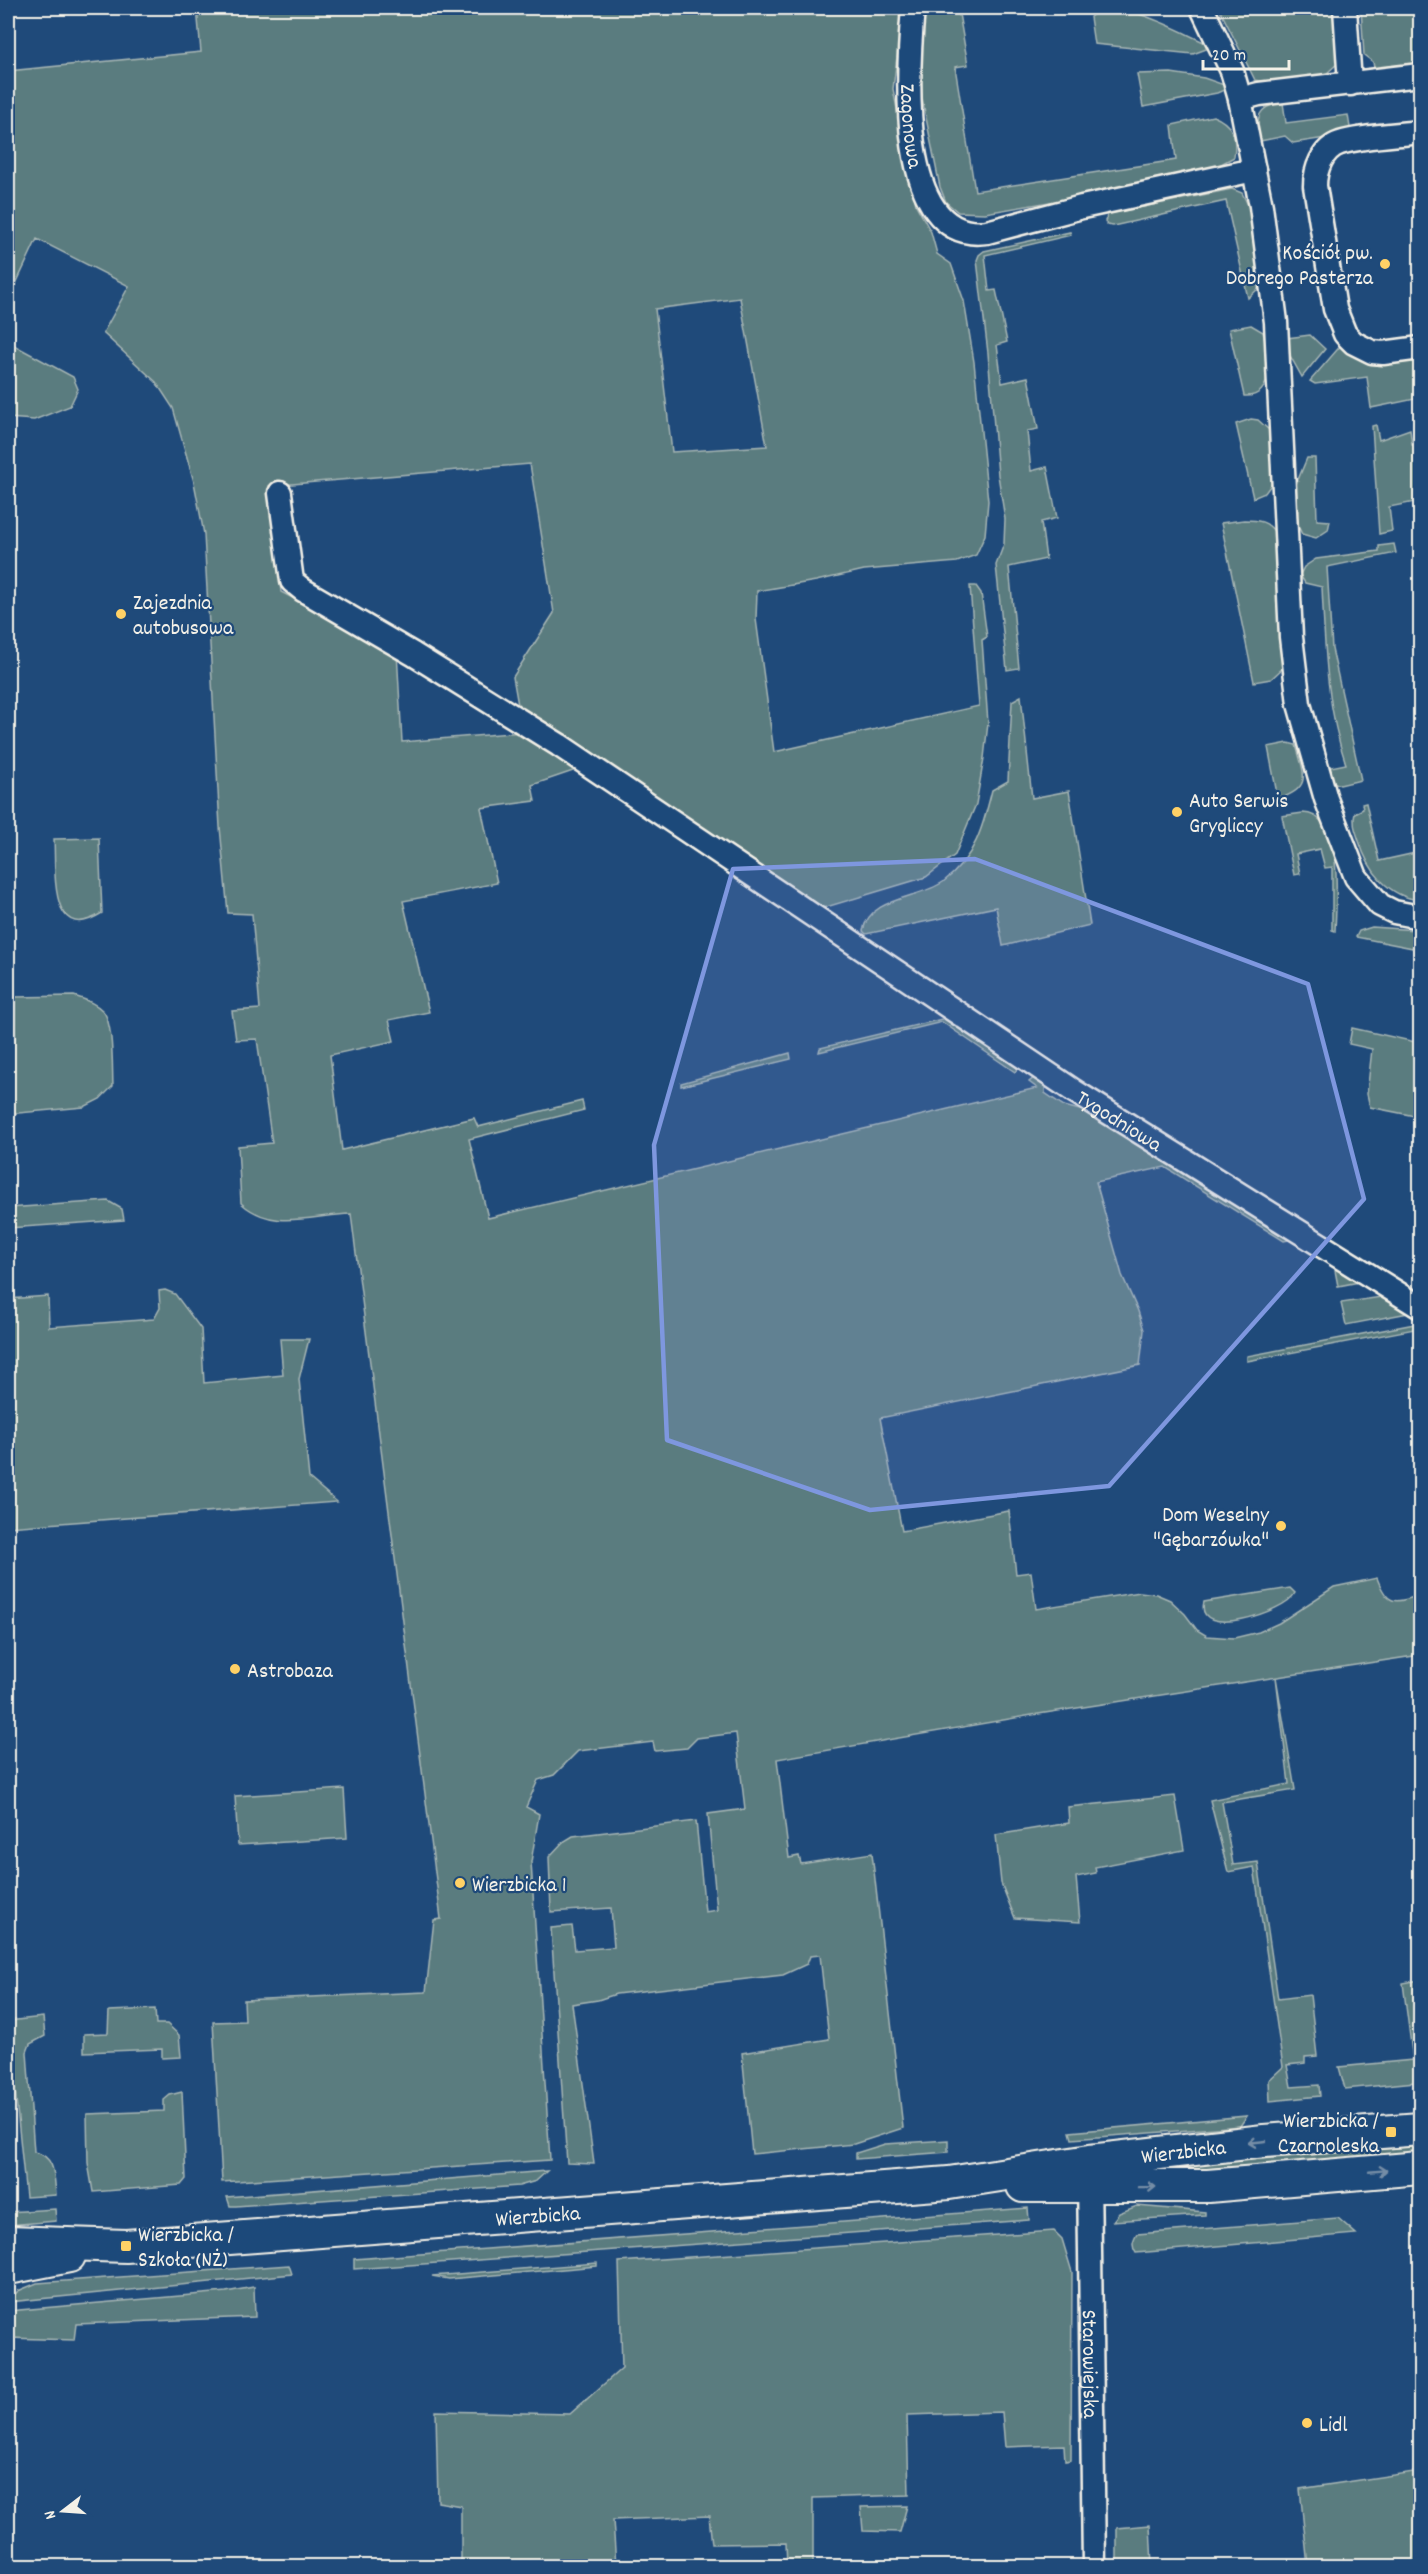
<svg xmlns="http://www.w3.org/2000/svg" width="1428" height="2574" font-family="Dekko,sans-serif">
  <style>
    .green { fill: #5a7b7f; stroke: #a7b6b4; stroke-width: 1.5; fill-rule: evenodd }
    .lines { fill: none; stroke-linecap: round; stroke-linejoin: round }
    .street-casing { stroke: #f4f1e8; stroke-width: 27 }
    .secondary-casing { stroke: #f4f1e8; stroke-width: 36 }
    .street { stroke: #1f4a7a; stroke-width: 22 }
    .secondary { stroke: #1f4a7a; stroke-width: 32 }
    .oneway { stroke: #748da6 }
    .marked { fill: #7e97df; fill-opacity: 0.2; stroke: #7e97df; stroke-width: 4.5; stroke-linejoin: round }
    .poi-dot { fill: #ffd166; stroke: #1f4a7a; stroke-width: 2 }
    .labels { text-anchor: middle; stroke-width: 4.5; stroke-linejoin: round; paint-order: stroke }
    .street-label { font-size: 22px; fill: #f4f1e8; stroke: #1f4a7a }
    .poi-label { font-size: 22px; fill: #f4f1e8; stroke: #1f4a7a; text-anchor: start }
  </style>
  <rect width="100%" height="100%" fill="#1f4a7a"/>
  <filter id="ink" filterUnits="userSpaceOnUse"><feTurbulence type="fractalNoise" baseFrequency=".0167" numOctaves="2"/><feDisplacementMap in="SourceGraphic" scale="12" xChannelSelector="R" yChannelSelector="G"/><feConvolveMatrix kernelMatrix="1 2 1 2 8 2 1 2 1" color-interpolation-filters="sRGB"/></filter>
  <g filter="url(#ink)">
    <!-- green -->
    <g class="green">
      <path d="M 197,8 L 903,8 L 893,89 L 916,205 L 931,232 L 937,254 L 951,264 L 964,301 L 974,362 L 988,501 L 985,535 L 976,555 L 957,562 L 864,570 L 816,581 L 757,591 L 756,619 L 774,752 L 979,706 L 970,586 L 976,586 L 981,593 L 987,637 L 982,640 L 988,723 L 984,758 L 976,804 L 955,855 L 926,877 L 823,908 L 518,705 L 513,677 L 554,613 L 530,464 L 269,486 L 281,592 L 397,652 L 402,742 L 523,732 L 576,770 L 532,785 L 535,801 L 481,808 L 497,883 L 403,901 L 429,1012 L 389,1020 L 394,1041 L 330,1055 L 342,1150 L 474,1118 L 478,1127 L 582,1101 L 584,1110 L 469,1139 L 488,1218 L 1037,1088 L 1029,1082 L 1035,1077 L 1045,1086 L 1045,1093 L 1064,1106 L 1084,1111 L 1181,1163 L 1364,1281 L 1338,1286 L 1334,1265 L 1297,1238 L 1284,1241 L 1165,1167 L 1096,1182 L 1122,1275 L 1138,1311 L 1144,1330 L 1140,1365 L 880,1418 L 902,1531 L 1009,1511 L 1016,1574 L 1031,1572 L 1036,1609 L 1140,1592 L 1156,1594 L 1170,1600 L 1185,1614 L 1197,1630 L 1207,1636 L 1234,1638 L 1259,1632 L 1279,1623 L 1334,1587 L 1377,1578 C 1387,1604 1394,1605 1419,1595 L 1420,1603 L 1420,1655 L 1032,1715 L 777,1759 L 789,1858 L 799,1856 L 801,1864 L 872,1853 L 903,2128 L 854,2144 L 752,2154 L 742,2053 L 829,2039 L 820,1955 L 810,1956 L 807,1964 L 783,1975 L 616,1994 L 598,2000 L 572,2004 L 594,2164 L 567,2163 L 551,1928 L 572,1926 L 575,1950 L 614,1947 L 611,1908 L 551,1912 L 549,1857 L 563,1842 L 573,1836 L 696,1821 L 705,1912 L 717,1910 L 708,1814 L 745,1809 L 736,1733 L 697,1738 L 687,1748 L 655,1751 L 653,1742 L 578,1751 L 554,1775 L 538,1780 L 526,1807 L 539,1814 L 531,1862 L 550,2160 L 222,2182 L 213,2022 L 245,2021 L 244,2000 L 426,1992 L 434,1920 L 441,1919 L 351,1214 C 311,1215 273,1232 241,1203 L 238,1146 L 272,1143 L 257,1039 L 236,1040 L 232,1011 L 260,1009 L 252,914 L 228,913 L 220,827 L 204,534 L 194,482 L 173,408 L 156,382 L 103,333 L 129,286 L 37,239 L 14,288 L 8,286 L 8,71 L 201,52 ZM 740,298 L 767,446 L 672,452 L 655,309 Z"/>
      <path d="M 923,8 L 958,8 L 968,65 L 955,67 L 975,191 L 1176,160 L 1172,125 L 1213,116 C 1233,124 1237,137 1234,157 L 1212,169 L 1073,198 L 985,213 L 958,212 L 946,202 L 940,187 L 923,103 L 919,76 Z"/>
      <path d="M 1102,8 C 1139,8 1175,29 1208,44 L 1209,48 L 1193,54 L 1094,44 L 1090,17 Z"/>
      <polygon points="1219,8 1314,8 1315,13 1336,11 1339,62 1326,74 1266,82 1255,80"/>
      <polygon points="1361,8 1420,8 1420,63 1374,68 1373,62 1364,55"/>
      <polygon points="1171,73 1204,78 1227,86 1224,90 1217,93 1143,107 1137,74"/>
      <path d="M 1283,103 L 1286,123 L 1348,115 L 1351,134 L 1293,143 L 1285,136 L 1260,141 C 1255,119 1257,105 1283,103 Z"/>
      <polygon points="1232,189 1242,193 1249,207 1260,274 1258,289 1248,298 1226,201 1113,226 1107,225 1105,221 1108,214"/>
      <polygon points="1070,232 1071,235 985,255 989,291 996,290 1007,342 997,345 1002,383 1028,377 1038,429 1027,431 1031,471 1047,467 1057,518 1041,522 1046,559 1009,567 1019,668 1007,670 996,565 1004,544 1005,519 998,475 988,353 977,260 979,255 984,251"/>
      <path d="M 1251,325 L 1263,332 C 1268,354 1277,398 1244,396 L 1229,329 Z"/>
      <polygon points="1310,335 1325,349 1302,377 1288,352 1287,338"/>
      <polygon points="8,342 73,377 78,389 70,406 34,420 8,418"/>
      <polygon points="1343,343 1420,353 1420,398 1371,408 1367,377 1315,384 1310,381"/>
      <polygon points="1251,419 1258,420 1269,430 1273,482 1265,493 1253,498 1236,424"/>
      <polygon points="1376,425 1379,440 1410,429 1412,445 1420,445 1420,501 1389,507 1392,531 1379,534 1372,426"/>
      <polygon points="1307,458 1315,458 1317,520 1330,521 1328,530 1316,538 1302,534 1297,524 1295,487"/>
      <path d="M 1244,520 C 1259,520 1268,521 1276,534 L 1284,667 L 1271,679 L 1254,682 L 1221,523 Z"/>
      <path d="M 1394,544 L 1396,553 L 1327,567 L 1332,649 L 1361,780 L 1340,785 L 1333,782 L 1326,768 L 1346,764 C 1326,706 1325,647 1322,587 L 1305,583 L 1300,575 L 1304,567 L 1316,559 L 1379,551 L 1379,546 Z"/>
      <path d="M 1021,696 L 1032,798 L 1069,791 L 1090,925 L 1003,946 L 996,907 L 866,934 L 863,931 C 869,897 919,899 943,882 C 975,858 983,827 992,790 L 1008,781 L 1012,701 Z"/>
      <path d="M 1288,743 L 1296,745 C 1304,774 1313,788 1278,799 L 1268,747 Z"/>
      <path d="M 1366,803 L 1379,861 L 1420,852 L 1420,900 C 1388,897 1368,870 1359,841 C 1356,831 1352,824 1355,813 L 1363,809 L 1362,804 Z"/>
      <path d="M 1303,813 C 1345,814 1336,903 1335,931 L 1332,930 L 1332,867 L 1325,868 L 1320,849 L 1296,854 L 1300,874 L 1294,875 L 1282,816 Z"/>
      <path d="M 99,838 L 102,913 C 48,947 56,869 54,839 Z"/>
      <polygon points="1372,927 1416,930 1413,948 1356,937 1359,931"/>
      <path d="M 74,996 C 84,999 96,1003 103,1011 C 114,1024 112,1069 113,1086 L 100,1099 L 84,1107 L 8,1114 L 8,1043 L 15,1042 L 15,997 Z"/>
      <polygon points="946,1018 1019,1066 1015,1072 942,1022 819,1052 820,1048"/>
      <polygon points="1352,1028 1420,1043 1420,1117 1370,1107 1367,1094 1372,1049 1349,1044"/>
      <polygon points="790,1053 791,1059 681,1086 681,1083"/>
      <polygon points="108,1201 122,1209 124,1220 8,1228 8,1208"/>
      <polygon points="165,1290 175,1294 201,1329 204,1383 283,1375 280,1339 309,1339 299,1379 309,1478 337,1502 8,1527 8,1299 48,1296 49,1327 154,1319 160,1308 159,1291"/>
      <polygon points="1388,1296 1408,1313 1346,1325 1341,1303"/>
      <polygon points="1420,1323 1420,1328 1247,1361 1247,1356"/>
      <path d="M 1290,1588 L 1295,1593 C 1285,1613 1194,1640 1204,1602 Z"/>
      <polygon points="1276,1677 1295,1790 1222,1802 1233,1865 1258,1862 1278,1999 1310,1995 1317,2056 1305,2057 1305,2063 1287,2065 1291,2087 1319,2085 1320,2096 1270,2101 1269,2080 1283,2067 1254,1867 1228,1872 1210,1800 1289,1784"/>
      <polygon points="344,1789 347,1838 238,1845 235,1796"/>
      <polygon points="1175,1796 1184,1850 1095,1867 1096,1873 1076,1877 1080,1922 1015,1918 1001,1883 996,1835 1069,1823 1068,1807"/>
      <polygon points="1420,1980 1420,2075 1414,2075 1415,2082 1345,2089 1339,2067 1413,2060 1403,1983"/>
      <polygon points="155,2009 156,2024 167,2024 179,2035 181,2057 162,2058 162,2049 84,2052 84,2034 108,2033 109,2011"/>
      <path d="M 43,2017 L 45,2036 L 30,2044 L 27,2052 L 34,2152 C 56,2156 54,2177 56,2195 L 26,2197 L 8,2021 Z"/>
      <polygon points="182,2092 186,2179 181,2185 93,2192 88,2163 87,2114 164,2111 164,2100 170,2095"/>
      <polygon points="1247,2116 1240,2126 1228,2127 1072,2139 1070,2132"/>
      <polygon points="948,2140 948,2152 856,2159 856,2153 885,2144"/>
      <polygon points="1420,2146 1420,2153 1140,2174 1137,2169"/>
      <polygon points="547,2171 536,2181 519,2186 236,2206 230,2206 227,2197"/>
      <polygon points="1137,2206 1205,2212 1205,2215 1113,2221 1119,2213"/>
      <polygon points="1028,2208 1029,2220 354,2269 354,2259"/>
      <polygon points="55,2209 56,2221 8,2225 8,2212"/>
      <path d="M 1338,2218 L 1356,2234 L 1136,2253 C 1131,2246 1133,2241 1137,2234 Z"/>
      <polygon points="1054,2231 1062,2239 1072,2272 1071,2460 1065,2461 1064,2445 1005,2447 1002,2412 907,2415 909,2495 813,2498 813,2566 787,2566 786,2543 712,2544 709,2516 613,2520 616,2566 461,2566 461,2506 438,2502 436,2411 570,2414 622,2368 619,2262"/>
      <polygon points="597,2263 597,2266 449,2279 432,2276"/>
      <polygon points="289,2265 292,2274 8,2302 18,2291 37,2283"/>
      <polygon points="254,2287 255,2317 76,2324 74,2340 8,2338 8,2311 226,2292"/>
      <polygon points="1420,2471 1420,2564 1399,2566 1308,2566 1300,2489"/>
      <polygon points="907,2506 900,2532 863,2531 861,2507"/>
      <polygon points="1150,2525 1152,2566 1117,2566 1117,2528"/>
    </g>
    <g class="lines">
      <!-- street casing -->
      <g class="street-casing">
        <g id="street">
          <path id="s1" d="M 913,8 C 908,64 894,245 987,232 L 1082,207 L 1254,170"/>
          <polyline points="1202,8 1232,71 1240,99 1261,206 1276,322 1291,637 1299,704 1326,799 1356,877 1380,905 1394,912 1420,917"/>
          <polyline points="1345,8 1350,84"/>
          <polyline points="1240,99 1259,94 1420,75"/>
          <path d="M 1420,132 C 1396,135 1363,136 1340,143 C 1322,149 1315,170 1315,186 L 1335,309 L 1345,334 L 1354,343 L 1372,352 L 1383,353 L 1420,348"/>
          <path id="s2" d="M 280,493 L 292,581 L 303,590 L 413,654 L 559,745 L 1074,1091 L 1420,1307"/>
          <path id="s3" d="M 1089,2172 L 1094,2566"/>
        </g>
      </g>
      <!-- secondary casing -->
      <g class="secondary-casing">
        <g id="secondary">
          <polyline points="1023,2186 1208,2186 1420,2168"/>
          <path id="s4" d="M 8,2242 L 126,2246 L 949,2183 L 1090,2161 L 1264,2141 L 1420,2129"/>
          <polyline points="8,2268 69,2256"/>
        </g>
      </g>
      <!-- street -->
      <use href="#street" class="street"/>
      <!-- secondary -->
      <use href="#secondary" class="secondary"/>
    </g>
    <!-- one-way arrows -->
    <defs><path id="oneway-shaft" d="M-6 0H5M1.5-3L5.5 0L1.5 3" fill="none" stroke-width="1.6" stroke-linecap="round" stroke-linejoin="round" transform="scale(1.5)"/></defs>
    <g class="oneway">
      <use href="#oneway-shaft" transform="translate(1257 2142) rotate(174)"/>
      <use href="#oneway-shaft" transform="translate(1378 2171) rotate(-5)"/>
      <use href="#oneway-shaft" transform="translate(1147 2187) rotate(-1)"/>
    </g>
  </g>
  <!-- marked area -->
  <path class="marked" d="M 975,859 L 1308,984 L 1364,1199 L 1109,1486 L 870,1510 L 667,1440 L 654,1145 L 733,869 Z"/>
  <!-- markers -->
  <g class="poi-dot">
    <circle cx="1385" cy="264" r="6"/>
    <circle cx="121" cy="614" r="6"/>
    <circle cx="1177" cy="812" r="6"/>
    <circle cx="1281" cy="1526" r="6"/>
    <circle cx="235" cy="1669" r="6"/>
    <circle cx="460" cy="1883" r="6"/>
    <rect x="1385" y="2126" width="12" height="12" rx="3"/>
    <rect x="120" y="2240" width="12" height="12" rx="3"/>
    <circle cx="1307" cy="2423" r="6"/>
  </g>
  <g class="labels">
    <!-- street labels -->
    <g class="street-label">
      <text dy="8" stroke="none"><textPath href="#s1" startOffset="118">Zagonowa</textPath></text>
      <text dy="8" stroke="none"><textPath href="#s2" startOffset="1077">Tygodniowa</textPath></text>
      <text dy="8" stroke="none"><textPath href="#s4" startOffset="1180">Wierzbicka</textPath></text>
      <text dy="8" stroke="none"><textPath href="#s4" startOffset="531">Wierzbicka</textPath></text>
      <text dy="8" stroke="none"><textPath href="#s3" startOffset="192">Starowiejska</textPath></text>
    </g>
    <!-- poi labels -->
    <g class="poi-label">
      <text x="1373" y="259" text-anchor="end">Kościół pw.<tspan x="1373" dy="25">Dobrego Pasterza</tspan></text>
      <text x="133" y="609">Zajezdnia<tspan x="133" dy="25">autobusowa</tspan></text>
      <text x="1189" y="807">Auto Serwis<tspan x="1189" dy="25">Grygliccy</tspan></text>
      <text x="1269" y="1521" text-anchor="end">Dom Weselny<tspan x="1269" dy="25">"Gębarzówka"</tspan></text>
      <text x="247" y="1677">Astrobaza</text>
      <text x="472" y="1891">Wierzbicka 1</text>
      <text x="1379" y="2127" text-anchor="end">Wierzbicka /<tspan x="1379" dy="25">Czarnoleska</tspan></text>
      <text x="138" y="2241">Wierzbicka /<tspan x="138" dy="25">Szkoła (NŻ)</tspan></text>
      <text x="1319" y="2431">Lidl</text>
    </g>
  </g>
  <!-- margin -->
  <rect width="1428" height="2574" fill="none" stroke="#1f4a7a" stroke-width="30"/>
  <rect x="15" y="15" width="1398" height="2544" fill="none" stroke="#f4f1e8" stroke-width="2" filter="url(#ink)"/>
  <!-- north arrow -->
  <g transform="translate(63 2511) rotate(253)" stroke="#1f4a7a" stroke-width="4.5" paint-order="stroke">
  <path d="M0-4.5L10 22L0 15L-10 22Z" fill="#f4f1e8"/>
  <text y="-9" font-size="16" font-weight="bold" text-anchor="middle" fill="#f4f1e8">N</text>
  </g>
  <!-- scale -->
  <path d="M1203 60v9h86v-9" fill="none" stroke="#f4f1e8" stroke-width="3"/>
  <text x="1212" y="60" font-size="18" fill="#f4f1e8" stroke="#1f4a7a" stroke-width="4.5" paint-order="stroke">20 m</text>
</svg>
